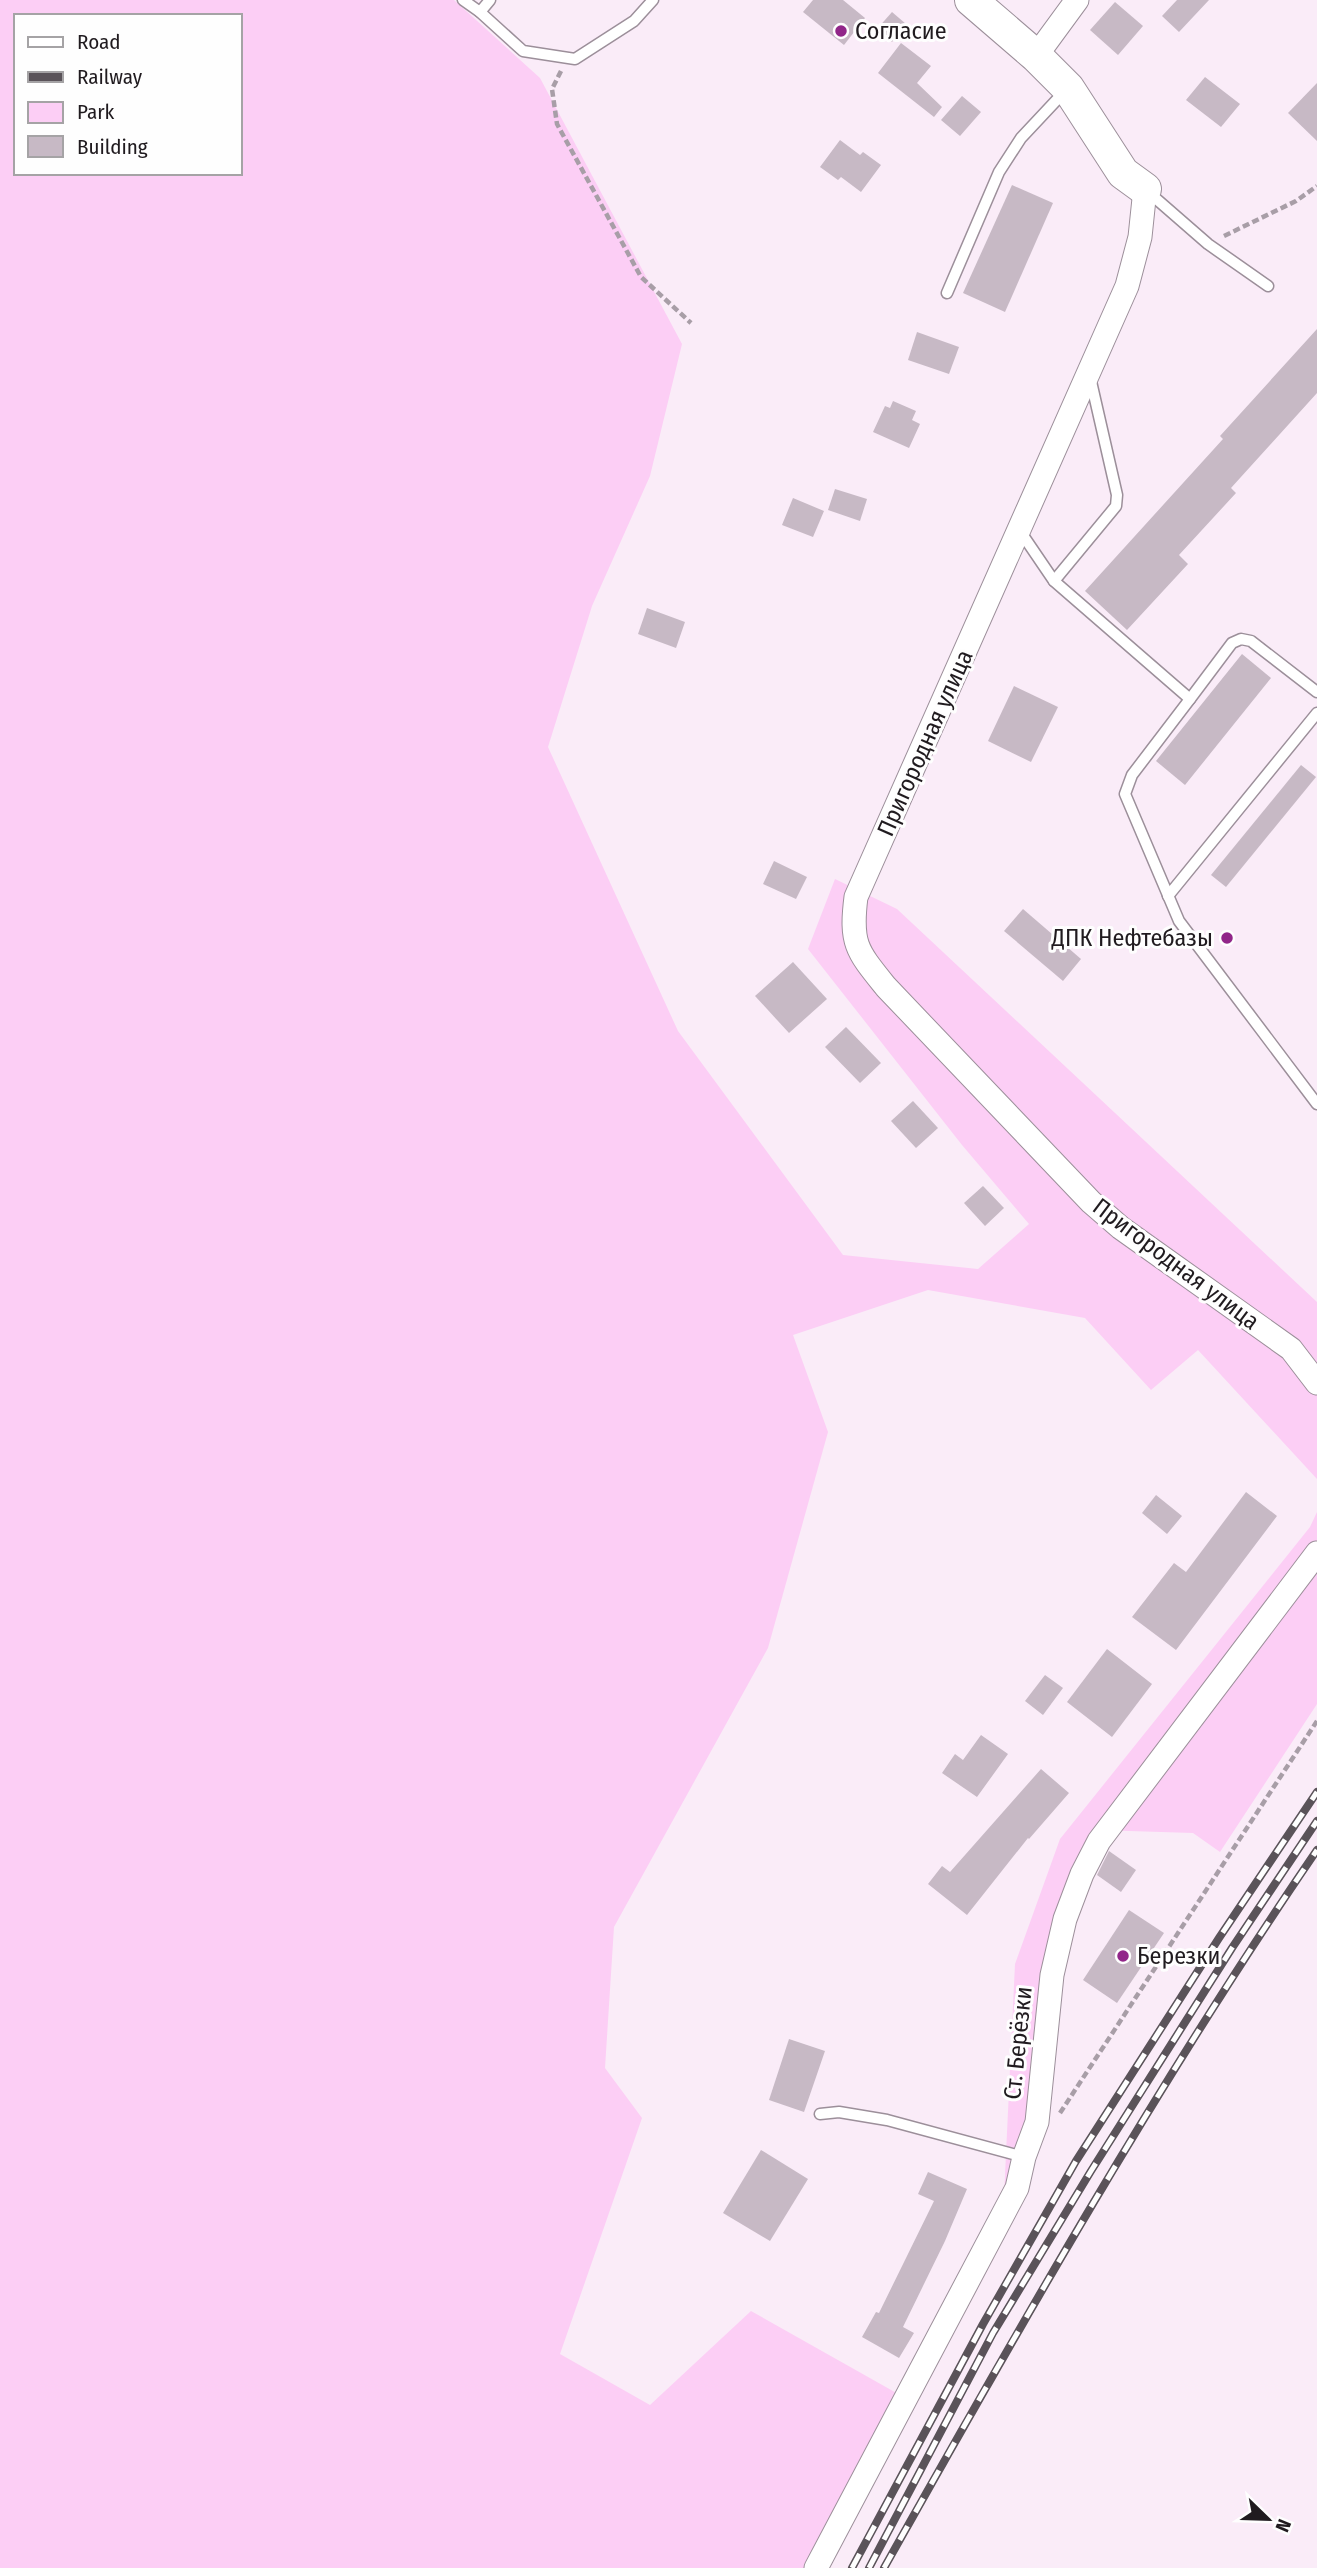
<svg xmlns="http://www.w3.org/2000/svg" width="1317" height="2568" font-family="'Fira Sans Condensed',sans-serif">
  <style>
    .green { fill: #fccef5; fill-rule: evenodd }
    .building { fill: #c7b9c5 }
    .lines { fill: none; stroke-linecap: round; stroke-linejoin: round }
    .lane-casing { stroke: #9c8f9a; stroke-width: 13 }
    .street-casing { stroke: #9c8f9a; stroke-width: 25 }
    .secondary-casing { stroke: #9c8f9a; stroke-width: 34 }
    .path { stroke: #a89ea7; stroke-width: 4.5; stroke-dasharray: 7 3.5; stroke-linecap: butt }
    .lane { stroke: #fff; stroke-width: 10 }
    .street { stroke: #fff; stroke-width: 23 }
    .secondary { stroke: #fff; stroke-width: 32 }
    .rail-casing { stroke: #5a5359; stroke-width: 8 }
    .rail { stroke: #fefefe; stroke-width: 5; stroke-dasharray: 16; stroke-linecap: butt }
    .poi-dot { fill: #912689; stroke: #fefefe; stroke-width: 2.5 }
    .labels { text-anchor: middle; stroke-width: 6; stroke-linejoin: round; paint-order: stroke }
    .poi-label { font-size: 24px; fill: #201b1f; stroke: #fefefe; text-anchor: start }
    .street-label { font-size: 24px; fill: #201b1f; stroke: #fefefe }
  </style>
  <rect width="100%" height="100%" fill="#faecf8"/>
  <!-- green -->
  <g class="green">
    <path d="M 0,0 L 454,0 L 540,78 L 682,344 L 650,476 L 592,606 L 548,747 L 678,1031 L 843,1255 L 978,1269 L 1029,1224 L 962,1145 L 808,949 L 835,879 L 897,909 L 1317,1302 L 1317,1479 L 1198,1350 L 1151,1390 L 1085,1318 L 928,1290 L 793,1335 L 828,1432 L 768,1648 L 614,1927 L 605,2068 L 642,2118 L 560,2354 L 650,2405 L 751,2311 L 900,2395 L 805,2568 L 0,2568 ZM 16,16 L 240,16 L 240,173 L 16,173 Z"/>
    <polygon points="1317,1512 1317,1704 1220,1852 1193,1833 1097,1830 1030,2121 1004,2196 1015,1964 1060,1839 1310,1527"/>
  </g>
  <!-- building -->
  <g class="building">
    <polygon points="813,0 843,0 865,18 844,45 803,12"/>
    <polygon points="1177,0 1209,0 1179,32 1162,16"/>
    <polygon points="1115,2 1143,26 1118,55 1090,30"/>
    <polygon points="892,12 906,24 892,42 877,29"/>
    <polygon points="901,43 931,66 917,83 942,107 934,117 878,73"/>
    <polygon points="1205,77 1240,104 1221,127 1186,100"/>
    <polygon points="1317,83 1317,141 1288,113"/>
    <polygon points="962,96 981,112 960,136 941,120"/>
    <polygon points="840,140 860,155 863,152 881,165 861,192 841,177 838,180 820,167"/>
    <polygon points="1012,185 1053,203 1005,312 963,293"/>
    <polygon points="1317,329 1317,393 1231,488 1236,493 1179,555 1188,564 1127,630 1085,591 1223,439 1220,436"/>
    <polygon points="917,332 959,347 949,374 908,360"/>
    <polygon points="893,401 916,411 912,420 920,424 909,448 873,432 885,406 890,408"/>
    <polygon points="835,489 867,499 860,521 828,510"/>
    <polygon points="793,498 824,511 813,537 782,525"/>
    <polygon points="647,608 685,622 676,648 638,634"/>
    <polygon points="1242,654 1271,678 1185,785 1156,761"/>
    <polygon points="1014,686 1058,707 1031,762 988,741"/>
    <polygon points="1301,765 1316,777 1226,887 1211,875"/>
    <polygon points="774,861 807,877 796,899 763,884"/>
    <polygon points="1023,909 1081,959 1063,981 1004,931"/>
    <polygon points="793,962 827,999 789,1033 755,996"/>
    <polygon points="846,1027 881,1063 860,1083 825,1047"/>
    <polygon points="913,1101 938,1128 916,1148 891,1121"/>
    <polygon points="983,1186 1004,1208 985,1226 964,1203"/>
    <polygon points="1246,1492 1277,1516 1176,1650 1132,1617 1174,1563 1186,1572"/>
    <polygon points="1156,1495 1182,1516 1167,1534 1142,1513"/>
    <polygon points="1107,1649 1152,1684 1112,1737 1067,1702"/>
    <polygon points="1045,1675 1063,1688 1043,1715 1025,1701"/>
    <polygon points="981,1735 1008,1754 977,1797 942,1773 955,1754 963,1760"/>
    <polygon points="1041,1769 1069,1793 1029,1839 1028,1838 967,1915 928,1884 942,1866 950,1872"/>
    <polygon points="1109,1851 1136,1870 1121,1892 1097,1875"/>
    <polygon points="1129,1910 1164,1933 1117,2003 1083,1980"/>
    <polygon points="789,2039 825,2051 804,2112 769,2100"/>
    <polygon points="761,2150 808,2179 770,2241 723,2213"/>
    <polygon points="928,2172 967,2189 945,2241 903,2327 914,2333 899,2358 862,2337 876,2312 879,2313 934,2201 918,2194"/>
  </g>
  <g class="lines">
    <!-- lane casing -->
    <g class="lane-casing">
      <g id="lane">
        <polyline points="463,0 480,12 523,51 575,59 634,21 653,0"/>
        <polyline points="480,12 490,0"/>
        <polyline points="1146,190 1208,244 1268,286"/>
        <polyline points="947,293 999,172 1021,138 1066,90"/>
        <polyline points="1020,531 1054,581 1190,699 1132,775 1125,794 1179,921 1317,1104"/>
        <polyline points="1054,581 1116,506 1117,495 1090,377"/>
        <polyline points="1190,699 1232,643 1241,639 1251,641 1317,692"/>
        <polyline points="1168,896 1317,713"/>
        <polyline points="820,2114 839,2112 887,2120 1024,2157"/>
      </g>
    </g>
    <!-- street casing -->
    <g class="street-casing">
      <g id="street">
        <polyline points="1036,56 1077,0"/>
        <path d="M 1145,189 L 1140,237 L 1127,286 L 856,897 C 850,944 857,951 886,987 L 1091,1202 L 1121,1228 L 1291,1349 L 1317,1383"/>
        <polyline points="816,2568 1017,2188 1024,2157 1037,2122 1052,1975 1065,1919 1082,1874 1099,1841 1317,1553"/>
      </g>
    </g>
    <!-- secondary casing -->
    <g class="secondary-casing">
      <polyline id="secondary" points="971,0 1036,56 1068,88 1123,173 1145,189"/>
    </g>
    <!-- path -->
    <g class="path">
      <polyline points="561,71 552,89 557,124 641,277 691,323"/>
      <polyline points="1224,236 1296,201 1317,186"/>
      <polyline points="1060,2113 1317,1721"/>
    </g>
    <!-- lane -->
    <use href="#lane" class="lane"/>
    <!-- street -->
    <use href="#street" class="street"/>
    <!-- secondary -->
    <use href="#secondary" class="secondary"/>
    <!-- rail casing -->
    <g class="rail-casing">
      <g id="rail">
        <polyline points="852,2568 983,2324 1076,2161 1219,1938 1317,1792"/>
        <polyline points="869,2568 993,2333 1091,2171 1232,1948 1317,1821"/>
        <path d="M 884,2568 C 1021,2324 1159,2081 1317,1850"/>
      </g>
    </g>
    <!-- rail -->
    <use href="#rail" class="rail"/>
  </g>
  <!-- markers -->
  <g class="poi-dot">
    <circle cx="841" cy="31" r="7"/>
    <circle cx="1227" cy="938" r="7"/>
    <circle cx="1123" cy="1956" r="7"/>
  </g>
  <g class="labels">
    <!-- poi labels -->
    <g class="poi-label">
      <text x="855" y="39">Согласие</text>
      <text x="1213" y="946" text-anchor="end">ДПК Нефтебазы</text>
      <text x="1137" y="1964">Березки</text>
    </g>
    <!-- street labels -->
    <g class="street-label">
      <text transform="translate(925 743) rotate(-66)" y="8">Пригородная улица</text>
      <text transform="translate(1176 1264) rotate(37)" y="8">Пригородная улица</text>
      <text transform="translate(1018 2043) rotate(-84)" y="8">Ст. Берёзки</text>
    </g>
  </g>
  <!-- legend -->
  <rect x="14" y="14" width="228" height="161" fill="#fefefe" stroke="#a5a3a5" stroke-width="2"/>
  <rect x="28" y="37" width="35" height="10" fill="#ffffff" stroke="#a5a3a5" stroke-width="2"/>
  <text x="77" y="49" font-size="21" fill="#201b1f">Road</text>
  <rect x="28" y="72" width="35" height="10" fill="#5a5359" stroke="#a5a3a5" stroke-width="2"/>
  <text x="77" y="84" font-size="21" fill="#201b1f">Railway</text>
  <rect x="28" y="102" width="35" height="21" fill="#fccef5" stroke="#a5a3a5" stroke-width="2"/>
  <text x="77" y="119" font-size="21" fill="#201b1f">Park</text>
  <rect x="28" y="136" width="35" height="21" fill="#c7b9c5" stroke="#a5a3a5" stroke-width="2"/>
  <text x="77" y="154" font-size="21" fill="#201b1f">Building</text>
  <!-- north arrow -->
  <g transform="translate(1268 2519) rotate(113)" stroke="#fefefe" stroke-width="5" paint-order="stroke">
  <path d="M0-5L12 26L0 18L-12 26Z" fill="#201b1f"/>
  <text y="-10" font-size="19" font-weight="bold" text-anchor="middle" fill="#201b1f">N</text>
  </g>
</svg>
